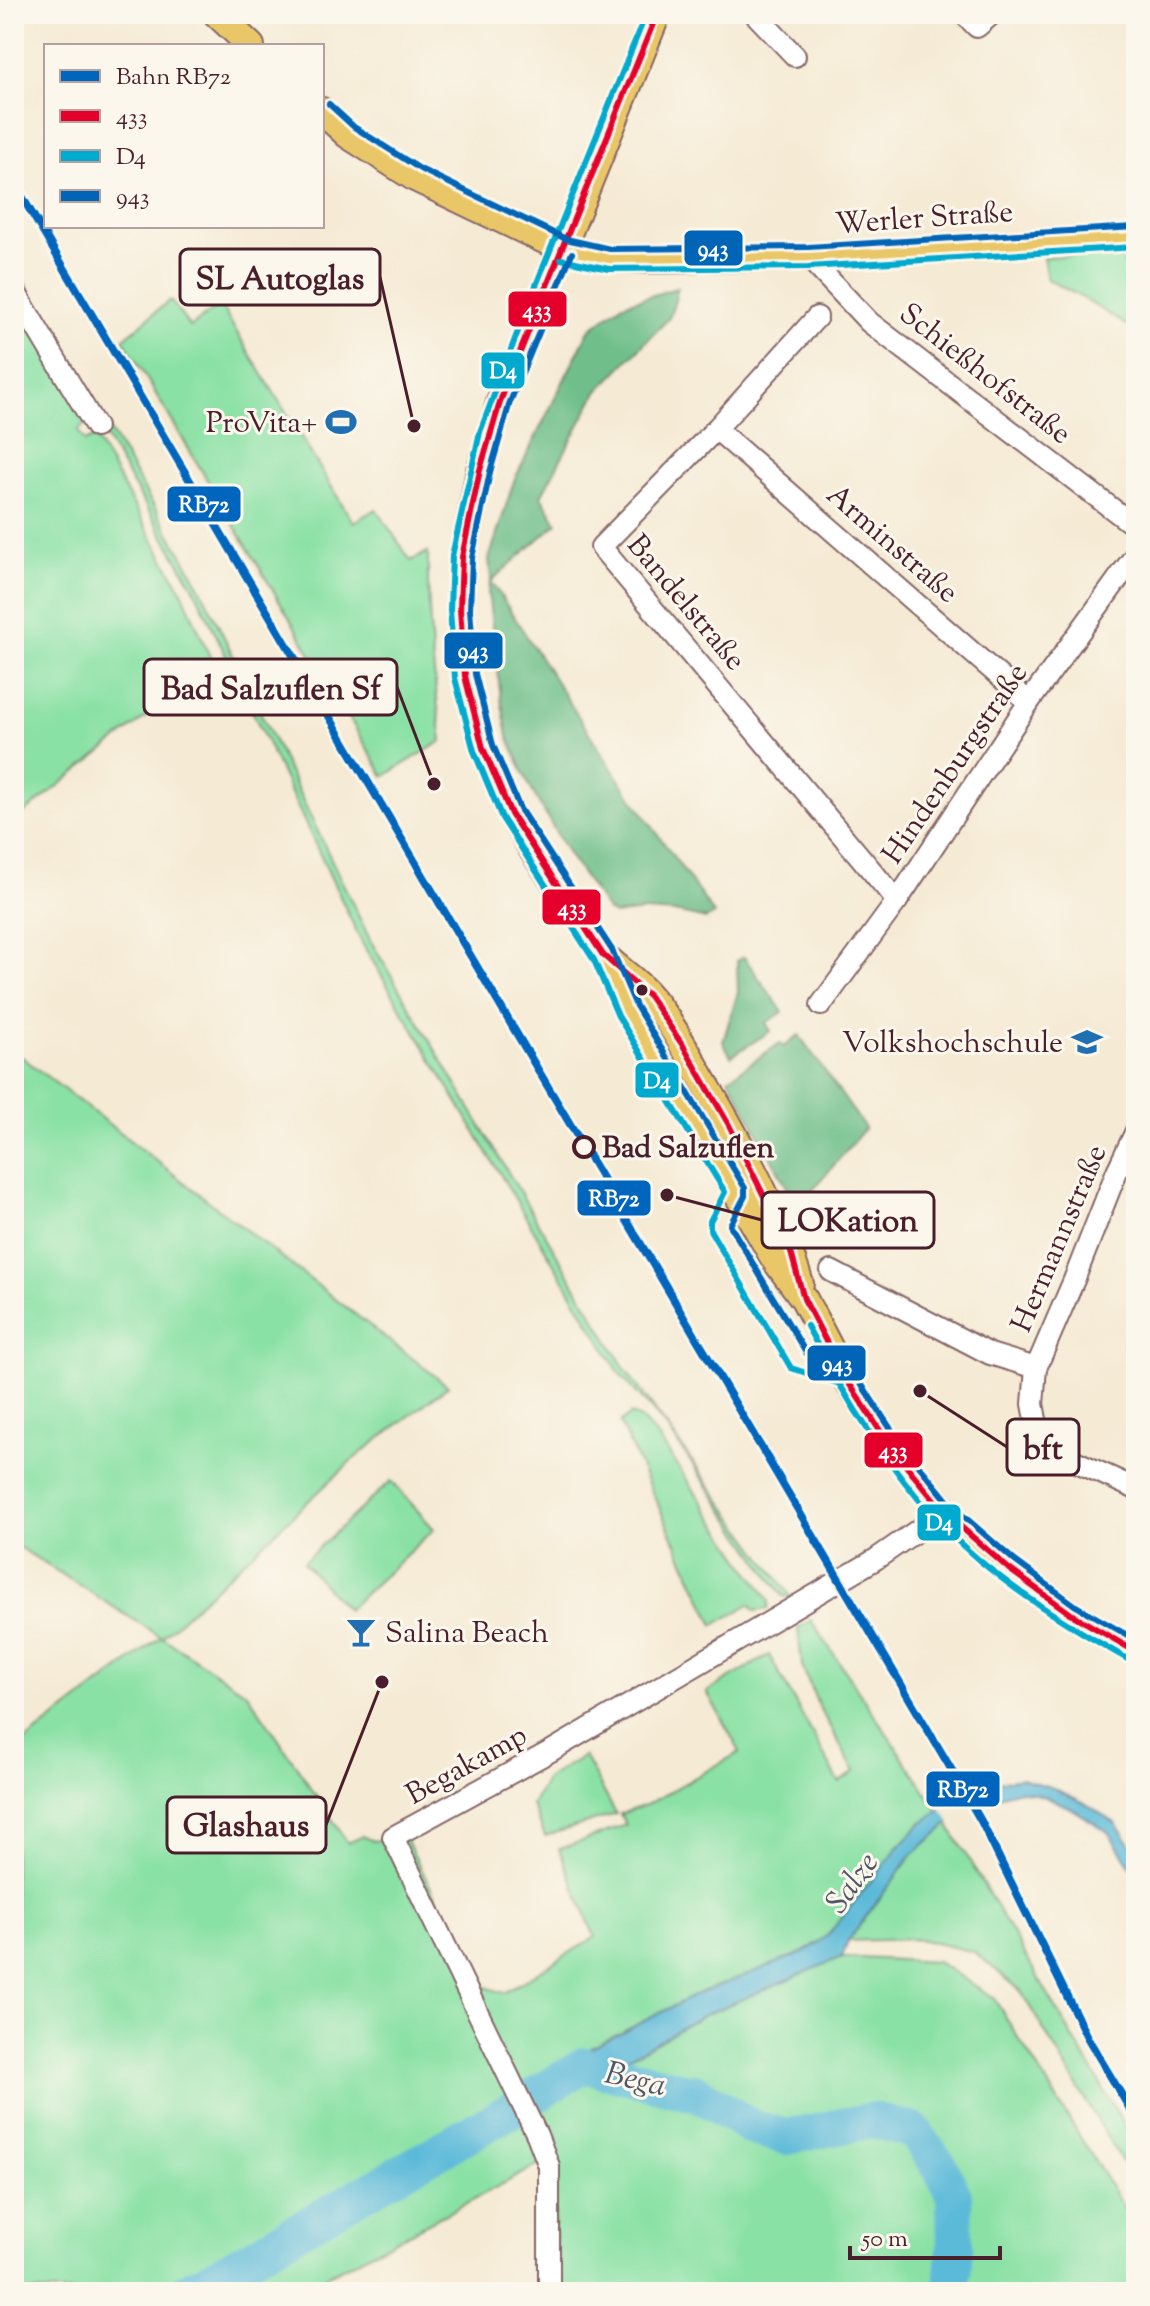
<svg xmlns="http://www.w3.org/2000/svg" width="1150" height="2306" font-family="'Sorts Mill Goudy',serif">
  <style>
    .green { fill: #8ae1a5; stroke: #6a8068; stroke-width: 2 }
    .forest { fill: #6fbf8a; stroke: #5c6f5a; stroke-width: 2 }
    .water { fill: #5bbad9; stroke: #526c82; stroke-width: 2 }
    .pier { fill: #f5ead4 }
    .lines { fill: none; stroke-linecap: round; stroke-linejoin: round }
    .stream { stroke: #5bbad9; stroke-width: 6 }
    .river { stroke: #5bbad9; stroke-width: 36 }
    .minor-casing { stroke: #866666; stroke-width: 24 }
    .major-casing { stroke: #866666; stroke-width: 30 }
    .minor { stroke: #fff; stroke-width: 20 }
    .major { stroke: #e9c769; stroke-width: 26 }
    .bus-1-casing { stroke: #fbf7ec; stroke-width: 12 }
    .bus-2-casing { stroke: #fbf7ec; stroke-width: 12 }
    .bus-3-casing { stroke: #fbf7ec; stroke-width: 12 }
    .bus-1 { stroke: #e4002b; stroke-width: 6 }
    .bus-2 { stroke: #00a9ce; stroke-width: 6 }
    .bus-3 { stroke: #0065b7; stroke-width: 6 }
    .rail-1-casing { stroke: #fbf7ec; stroke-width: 14 }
    .rail-1 { stroke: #0065bd; stroke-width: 8 }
    .bus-dot { fill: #4a1f2b; stroke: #fbf7ec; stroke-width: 3 }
    .stop-dot { fill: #fbf7ec; stroke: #4a1f2b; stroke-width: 4 }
    .labels { text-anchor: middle; stroke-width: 6; stroke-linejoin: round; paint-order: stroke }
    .street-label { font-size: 30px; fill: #4a1f2b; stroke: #fbf7ec }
    .poi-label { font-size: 30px; fill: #4a1f2b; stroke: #fbf7ec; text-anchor: end }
    .stop-label { font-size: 30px; font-weight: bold; fill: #4a1f2b; stroke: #fbf7ec; text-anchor: start }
    .water-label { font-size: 32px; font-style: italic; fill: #505568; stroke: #fbf7ec }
    .leader { fill: none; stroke: #4a1f2b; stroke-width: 3 }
    .callout-dot { fill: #4a1f2b; stroke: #fbf7ec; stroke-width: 3 }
    .callout { fill: #fbf7ec; stroke: #4a1f2b; stroke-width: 3 }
    .callout-label { font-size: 32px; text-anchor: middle; font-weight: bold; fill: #4a1f2b }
    .line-badge { stroke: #fbf7ec; stroke-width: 3 }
    .badge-label { font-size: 22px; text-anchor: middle; font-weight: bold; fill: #fff }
  </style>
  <rect width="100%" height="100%" fill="#fbf7ec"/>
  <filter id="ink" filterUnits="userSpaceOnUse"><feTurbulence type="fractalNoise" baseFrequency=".0125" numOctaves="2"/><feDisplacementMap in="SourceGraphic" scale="16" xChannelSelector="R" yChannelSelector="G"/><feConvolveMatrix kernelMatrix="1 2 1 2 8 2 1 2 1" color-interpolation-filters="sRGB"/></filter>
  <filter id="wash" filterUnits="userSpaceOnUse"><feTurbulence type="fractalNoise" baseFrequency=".006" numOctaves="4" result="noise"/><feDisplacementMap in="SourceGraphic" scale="32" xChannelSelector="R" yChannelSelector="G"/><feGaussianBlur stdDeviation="1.8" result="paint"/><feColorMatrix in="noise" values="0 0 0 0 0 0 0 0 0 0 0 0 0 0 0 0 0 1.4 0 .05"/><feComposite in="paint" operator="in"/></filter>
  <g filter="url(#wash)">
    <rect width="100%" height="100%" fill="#f5ead4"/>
    <!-- green -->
    <g class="green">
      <polygon points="1122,253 1126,271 1136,273 1136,331 1079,296 1047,279 1043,257"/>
      <polygon points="14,264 198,583 370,940 625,1369 792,1598 783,1596 666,1426 620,1374 362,943 193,586 14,282"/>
      <polygon points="14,298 87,422 78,431 85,442 95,437 182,591 213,664 14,821"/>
      <path d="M 170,300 L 190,327 L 220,305 L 353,522 L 376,509 L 411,561 L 428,552 C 427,616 434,678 442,741 L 384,776 L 123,339 Z"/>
      <polygon points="14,1051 448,1386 356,1457 162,1637 248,1694 348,1843 362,1836 373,1841 404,1836 482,1986 504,1993 595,1937 559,1849 626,1825 620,1814 646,1805 740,1752 707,1692 769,1655 839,1782 855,1772 819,1707 802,1666 798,1628 811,1620 940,1813 922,1822 895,1851 828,1935 805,1952 697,1994 574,2057 221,2259 152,2292 14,2292 14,1750 161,1637 14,1544"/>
      <polygon points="631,1414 641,1419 657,1436 769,1600 768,1609 755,1611 750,1604 714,1625 620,1423"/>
      <polygon points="391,1481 434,1529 347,1610 303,1562"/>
      <polygon points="584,1756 616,1814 545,1836 532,1805 547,1778"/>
      <polygon points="948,1824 1136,2145 1136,2185 1020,1990 974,1952 918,1939 848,1941 911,1856"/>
      <polygon points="842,1957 937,1962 993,1997 1136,2227 1136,2292 556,2292 554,2157 296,2292 211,2292 235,2281 704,2015"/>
    </g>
    <!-- forest -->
    <g class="forest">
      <polygon points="677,288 676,297 669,318 597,392 541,496 557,523 491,581 618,778 714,914 706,919 680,913 643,911 614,915 607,910 570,857 530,787 508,736 501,699 488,592 491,580 489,559 514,481 589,330 623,304"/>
      <polygon points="744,957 783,1012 766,1023 771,1031 731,1056 723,1042 738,992 737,961"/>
      <polygon points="799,1035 865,1128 798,1208 729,1078 780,1043 784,1047"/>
    </g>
    <!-- water -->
    <polygon class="water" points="1022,1778 1053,1788 1083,1802 1115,1823 1136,1851 1136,1875 1108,1832 1076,1811 1050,1798 1020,1790 990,1798 948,1824 911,1856 848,1941 842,1957 704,2015 615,2065 574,2057 697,1994 805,1952 828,1935 895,1851 923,1822 981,1784"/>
    <!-- pier -->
    <polygon class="pier" points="976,1783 989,1803 953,1826 940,1807"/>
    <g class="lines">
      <!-- stream -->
      <polyline class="stream" points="584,2065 597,2059"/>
      <!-- river -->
      <polyline class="river" points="183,2292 231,2268 522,2104 584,2065 690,2092 694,2091 753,2128 787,2137 873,2120 914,2131 940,2167 954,2196 955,2247 952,2292"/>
    </g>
  </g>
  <g filter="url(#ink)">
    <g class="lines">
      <!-- minor casing -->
      <g class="minor-casing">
        <g id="minor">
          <polyline points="755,14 795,56"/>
          <polyline points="964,14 977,27 992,14"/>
          <polyline points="808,257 869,322 1136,527"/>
          <polyline points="14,290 96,427"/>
          <polyline points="817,317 716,429 601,547 897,901"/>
          <polyline points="716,429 1029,702"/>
          <polyline points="821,1005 897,901 1029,702 1136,554"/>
          <polyline points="1136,1131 1117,1171 1074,1280 1036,1368 1033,1404 1038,1430 1051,1450 1136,1489"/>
          <polyline points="831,1271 990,1354 1036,1368"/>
          <polyline points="549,2292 549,2166 537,2135 393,1837 551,1751 876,1559 944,1512"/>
        </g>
      </g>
      <!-- major casing -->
      <g class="major-casing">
        <g id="major">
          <polyline points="217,14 251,46"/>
          <polyline points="657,14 501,399 480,470 462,557 460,609 465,676 483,748 511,814 534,852 603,955 627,1011 736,1192 775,1260 804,1299 843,1374 890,1446 944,1512 1009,1569 1071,1614 1136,1652"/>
          <polyline points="322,111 348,135 415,178 563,249 609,259 649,260 808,257 1136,237"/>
          <path d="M 609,960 C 622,972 639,983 650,997 C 671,1022 687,1052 703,1080 C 741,1145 778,1212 800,1284"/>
        </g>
      </g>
      <!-- minor -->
      <use href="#minor" class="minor"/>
      <!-- major -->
      <use href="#major" class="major"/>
      <!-- bus-1 casing -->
      <g class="bus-1-casing">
        <polyline id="bus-1" points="657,14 501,399 480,470 462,557 460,609 465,676 483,748 511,814 603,955 649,996 684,1047 729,1125 790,1249 804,1299 843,1374 890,1446 944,1512 1009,1569 1071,1614 1136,1652"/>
      </g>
      <!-- bus-2 casing -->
      <g class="bus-2-casing">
        <g id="bus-2">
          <polyline points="646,14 526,310 480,432 452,556 450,610 455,678 474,751 502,818 594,960 618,1016 725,1192 710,1221 710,1230 791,1368 840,1384"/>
          <polyline points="561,259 609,269 808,267 1136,247"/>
          <path d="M 807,1326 C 842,1392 885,1463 935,1518 C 989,1577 1062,1622 1131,1661"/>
        </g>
      </g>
      <!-- bus-3 casing -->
      <g class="bus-3-casing">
        <g id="bus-3">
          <polyline points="329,104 354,127 420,169 566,239 610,249 808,247 1135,227"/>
          <polyline points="572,253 510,402 490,472 472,558 470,609 475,674 493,745 520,809 612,950 636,1006 745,1188 745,1196 730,1225 806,1353 850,1367 898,1440 951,1505 1015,1561 1076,1606 1136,1640"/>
        </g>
      </g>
      <!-- bus-1 -->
      <use href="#bus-1" class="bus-1"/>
      <!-- bus-2 -->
      <use href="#bus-2" class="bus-2"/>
      <!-- bus-3 -->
      <use href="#bus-3" class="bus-3"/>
      <!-- rail-1 casing -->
      <g class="rail-1-casing">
        <polyline id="rail-1" points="14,183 957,1779 981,1821 1087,2037 1136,2119"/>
      </g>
      <!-- rail-1 -->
      <use href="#rail-1" class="rail-1"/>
    </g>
  </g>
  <!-- icons -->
  <defs>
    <g id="stadium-bare" transform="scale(2.4)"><path d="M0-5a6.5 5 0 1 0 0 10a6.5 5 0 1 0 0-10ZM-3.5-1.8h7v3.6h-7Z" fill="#1f6fb2" stroke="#fbf7ec" stroke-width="2.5" paint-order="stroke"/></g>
    <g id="university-bare" transform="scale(2.4)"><path d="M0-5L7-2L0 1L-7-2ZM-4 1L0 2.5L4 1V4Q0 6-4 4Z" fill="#1f6fb2" stroke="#fbf7ec" stroke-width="2.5" paint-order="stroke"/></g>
    <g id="bar-bare" transform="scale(2.4)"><path d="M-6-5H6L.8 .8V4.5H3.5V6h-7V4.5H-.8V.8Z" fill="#1f6fb2" stroke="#fbf7ec" stroke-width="2.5" paint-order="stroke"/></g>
  </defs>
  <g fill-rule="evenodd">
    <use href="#stadium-bare" x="341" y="422"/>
    <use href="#university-bare" x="1087" y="1042"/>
    <use href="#bar-bare" x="361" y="1632"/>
  </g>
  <!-- markers -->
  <circle class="bus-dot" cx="642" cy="990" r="7"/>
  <circle class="stop-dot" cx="584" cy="1147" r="10"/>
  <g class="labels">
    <!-- street labels -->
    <g class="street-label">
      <text transform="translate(924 217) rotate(-4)" y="10">Werler Straße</text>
      <text transform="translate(986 373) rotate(38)" y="10">Schießhofstraße</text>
      <text transform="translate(893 543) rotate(41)" y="10">Arminstraße</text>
      <text transform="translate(687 602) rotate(50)" y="10">Bandelstraße</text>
      <text transform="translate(954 763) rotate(-56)" y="10">Hindenburgstraße</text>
      <text transform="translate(1058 1238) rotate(-67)" y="10">Hermannstraße</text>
      <text transform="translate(466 1764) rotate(-29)" y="10">Begakamp</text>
    </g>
    <!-- poi labels -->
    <g class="poi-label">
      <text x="317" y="432">ProVita+</text>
      <text x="1063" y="1052">Volkshochschule</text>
      <text x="385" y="1642" text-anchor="start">Salina Beach</text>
    </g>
    <!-- stop labels -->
    <g class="stop-label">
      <text x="602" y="1157">Bad Salzuflen</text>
    </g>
    <!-- water labels -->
    <g class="water-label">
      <text transform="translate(851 1882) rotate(-54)" y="11">Salze</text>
      <text transform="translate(636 2078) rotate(13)" y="11">Bega</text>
    </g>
  </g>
  <!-- callouts -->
  <path class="leader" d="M414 426L380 277M434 784L397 687M667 1195L762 1220M920 1391L1007 1447M382 1682L326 1825"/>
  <g class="callout-dot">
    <circle cx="414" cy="426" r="8"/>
    <circle cx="434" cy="784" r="8"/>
    <circle cx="667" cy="1195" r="8"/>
    <circle cx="920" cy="1391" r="8"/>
    <circle cx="382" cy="1682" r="8"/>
  </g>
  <g class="callout">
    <rect x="180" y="249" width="200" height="56" rx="8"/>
    <rect x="144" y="659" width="253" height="56" rx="8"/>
    <rect x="762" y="1192" width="172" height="56" rx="8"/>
    <rect x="1007" y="1419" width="72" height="56" rx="8"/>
    <rect x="167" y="1797" width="159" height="56" rx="8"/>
  </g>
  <g class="callout-label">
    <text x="280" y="289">SL Autoglas</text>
    <text x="271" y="699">Bad Salzuflen Sf</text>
    <text x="848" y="1231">LOKation</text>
    <text x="1043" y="1459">bft</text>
    <text x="246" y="1836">Glashaus</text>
  </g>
  <g class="line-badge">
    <rect x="683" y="229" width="61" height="38" rx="8" fill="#0065b7"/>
    <rect x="507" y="290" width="61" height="38" rx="8" fill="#e4002b"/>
    <rect x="480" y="351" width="46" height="39" rx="8" fill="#00a9ce"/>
    <rect x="166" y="485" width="76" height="38" rx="8" fill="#0065bd"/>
    <rect x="443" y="631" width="61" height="39" rx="8" fill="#0065b7"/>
    <rect x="541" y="888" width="61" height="38" rx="8" fill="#e4002b"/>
    <rect x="634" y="1061" width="46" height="38" rx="8" fill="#00a9ce"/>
    <rect x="576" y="1179" width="76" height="38" rx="8" fill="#0065bd"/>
    <rect x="806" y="1344" width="61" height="38" rx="8" fill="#0065b7"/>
    <rect x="863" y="1431" width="61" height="38" rx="8" fill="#e4002b"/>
    <rect x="916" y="1503" width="46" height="39" rx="8" fill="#00a9ce"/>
    <rect x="925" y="1770" width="76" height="38" rx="8" fill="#0065bd"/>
  </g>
  <g class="badge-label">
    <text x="713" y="256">943</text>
    <text x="537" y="317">433</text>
    <text x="503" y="378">D4</text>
    <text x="204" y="512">RB72</text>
    <text x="473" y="658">943</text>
    <text x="572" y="915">433</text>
    <text x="657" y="1088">D4</text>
    <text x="614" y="1206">RB72</text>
    <text x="837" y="1371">943</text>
    <text x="893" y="1458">433</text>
    <text x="939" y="1530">D4</text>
    <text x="963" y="1797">RB72</text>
  </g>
  <!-- margin -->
  <rect width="1150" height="2306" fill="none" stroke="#fbf7ec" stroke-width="48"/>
  <!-- legend -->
  <rect x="44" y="44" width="280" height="184" fill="#fbf7ec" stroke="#b4a19f" stroke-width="2"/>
  <rect x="60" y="70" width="40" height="12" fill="#0065bd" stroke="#b4a19f" stroke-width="2"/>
  <text x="116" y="84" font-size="24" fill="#4a1f2b">Bahn RB72</text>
  <rect x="60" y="110" width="40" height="12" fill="#e4002b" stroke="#b4a19f" stroke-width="2"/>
  <text x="116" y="124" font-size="24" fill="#4a1f2b">433</text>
  <rect x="60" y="150" width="40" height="12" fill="#00a9ce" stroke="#b4a19f" stroke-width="2"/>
  <text x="116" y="164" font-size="24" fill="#4a1f2b">D4</text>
  <rect x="60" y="190" width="40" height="12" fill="#0065b7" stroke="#b4a19f" stroke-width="2"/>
  <text x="116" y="204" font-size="24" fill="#4a1f2b">943</text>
  <!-- scale -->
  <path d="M850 2246v12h150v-12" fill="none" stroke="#4a1f2b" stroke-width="4"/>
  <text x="862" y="2246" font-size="24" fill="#4a1f2b" stroke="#fbf7ec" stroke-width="6" paint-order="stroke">50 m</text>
</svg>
